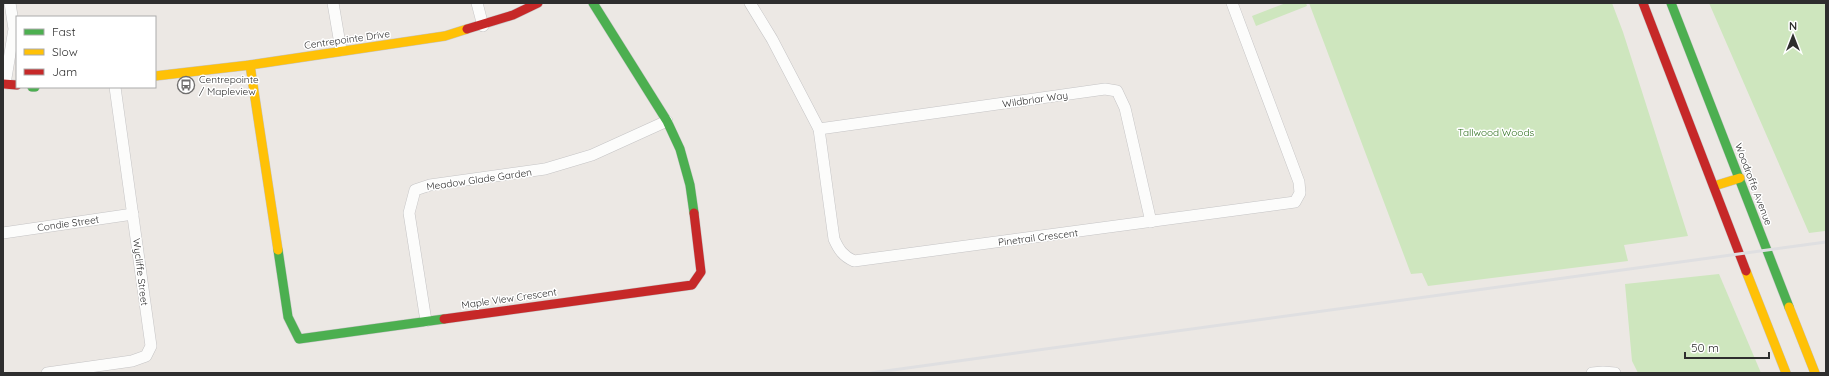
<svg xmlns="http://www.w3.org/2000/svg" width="1829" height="376" font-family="Quicksand,sans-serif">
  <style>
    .green { fill: #cee6be }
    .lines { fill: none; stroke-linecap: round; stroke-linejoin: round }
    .street-casing { stroke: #c5c4c5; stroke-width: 12 }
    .fast-casing { stroke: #c5c4c5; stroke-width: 10 }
    .slow-casing { stroke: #c5c4c5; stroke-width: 10 }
    .jam-casing { stroke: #c5c4c5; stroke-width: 10 }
    .street { stroke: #fcfcfb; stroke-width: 11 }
    .fast { stroke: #4caf50; stroke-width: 9 }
    .slow { stroke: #ffc107; stroke-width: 9 }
    .jam { stroke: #c62828; stroke-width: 9 }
    .rail { stroke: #dfdfe1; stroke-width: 3 }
    .labels { text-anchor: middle; stroke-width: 3; stroke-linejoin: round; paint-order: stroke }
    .street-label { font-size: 10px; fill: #2e2e2e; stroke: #fff }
    .poi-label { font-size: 10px; fill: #2e2e2e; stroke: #fff; text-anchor: start }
    .park-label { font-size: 10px; fill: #2c6e1b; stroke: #fff }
  </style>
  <rect width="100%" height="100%" fill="#ece8e4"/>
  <!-- green -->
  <g class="green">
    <polygon points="1286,3 1306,3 1307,6 1256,26 1252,16"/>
    <polygon points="1309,3 1612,3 1623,32 1688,236 1624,245 1628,261 1428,286 1422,273 1411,274"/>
    <polygon points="1709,3 1826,3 1826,234 1825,231 1809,233"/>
    <polygon points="1719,274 1761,373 1638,373 1632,361 1625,284"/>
  </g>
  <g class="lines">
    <!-- street casing -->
    <g class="street-casing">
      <g id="street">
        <polyline points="333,3 341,50"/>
        <polyline points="477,3 483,26"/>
        <path d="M 750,3 L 772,39 L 819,129 L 834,239 C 839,250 843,256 854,261 L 1295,202 L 1300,193 L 1299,182 L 1232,3"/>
        <polyline points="5,84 14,29 10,3"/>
        <polyline points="819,129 1105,89 1117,91 1125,108 1151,222"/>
        <polyline points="3,233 133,214"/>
        <polyline points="426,321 409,213 415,190 430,185 545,169 592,155 667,121"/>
        <polyline points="47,373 132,361 146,356 151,346 115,87"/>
        <polyline points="1592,373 1603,372 1615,373"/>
      </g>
    </g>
    <!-- fast casing -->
    <g class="fast-casing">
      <g id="fast">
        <polyline points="593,3 667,121 680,149 690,185 694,213"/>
        <polyline points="1671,3 1789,307"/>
        <polyline points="32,87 35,87"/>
        <polyline points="278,250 288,317 299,339 444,319"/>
      </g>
    </g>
    <!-- slow casing -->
    <g class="slow-casing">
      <g id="slow">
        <polyline points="250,65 278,250"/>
        <polyline points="155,76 250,65 445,36 467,29"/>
        <polyline points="1714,186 1740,178"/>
        <polyline points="1746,271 1786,373"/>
        <polyline points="1789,307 1815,373"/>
      </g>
    </g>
    <!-- jam casing -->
    <g class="jam-casing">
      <g id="jam">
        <polyline points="1643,3 1746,271"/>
        <polyline points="467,29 513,15 538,3"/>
        <polyline points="3,84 17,85"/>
        <polyline points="444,319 692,285 701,272 694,213"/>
      </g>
    </g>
    <!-- street -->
    <use href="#street" class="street"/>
    <!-- fast -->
    <use href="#fast" class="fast"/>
    <!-- slow -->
    <use href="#slow" class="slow"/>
    <!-- jam -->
    <use href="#jam" class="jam"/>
    <!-- rail -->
    <polyline class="rail" points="871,373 1826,242"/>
  </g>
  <!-- icons -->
  <defs>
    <g id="bus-ring" transform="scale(0.9)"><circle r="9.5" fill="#fff" stroke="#706f6e" stroke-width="1.5"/><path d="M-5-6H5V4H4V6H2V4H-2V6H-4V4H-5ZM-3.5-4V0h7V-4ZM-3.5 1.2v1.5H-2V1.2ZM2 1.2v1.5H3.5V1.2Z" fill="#706f6e"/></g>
  </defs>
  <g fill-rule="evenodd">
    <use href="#bus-ring" x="186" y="85"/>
  </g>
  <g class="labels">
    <!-- street labels -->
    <g class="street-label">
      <text transform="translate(347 39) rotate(-8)" y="4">Centrepointe Drive</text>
      <text transform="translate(1035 99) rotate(-8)" y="4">Wildbriar Way</text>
      <text transform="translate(479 179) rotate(-8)" y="4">Meadow Glade Garden</text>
      <text transform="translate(1754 184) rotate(69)" y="4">Woodroffe Avenue</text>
      <text transform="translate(68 223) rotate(-8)" y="4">Condie Street</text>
      <text transform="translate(1038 237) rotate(-7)" y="4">Pinetrail Crescent</text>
      <text transform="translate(141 272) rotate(83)" y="4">Wycliffe Street</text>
      <text transform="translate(509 298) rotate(-8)" y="4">Maple View Crescent</text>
    </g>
    <!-- poi labels -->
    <g class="poi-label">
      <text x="199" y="83">Centrepointe<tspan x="199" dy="12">/ Mapleview</tspan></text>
    </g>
    <!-- park labels -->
    <g class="park-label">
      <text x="1496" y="136">Tallwood Woods</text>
    </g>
  </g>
  <!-- border -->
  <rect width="1829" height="376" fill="none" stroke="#2e2e2e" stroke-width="8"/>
  <!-- legend -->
  <rect x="16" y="16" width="140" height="72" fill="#ffffff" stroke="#ababab"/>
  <rect x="24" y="29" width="20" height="6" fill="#4caf50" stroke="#ababab"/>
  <text x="52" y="36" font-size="12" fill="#2e2e2e">Fast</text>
  <rect x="24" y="49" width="20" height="6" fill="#ffc107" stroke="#ababab"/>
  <text x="52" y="56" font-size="12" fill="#2e2e2e">Slow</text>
  <rect x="24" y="69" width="20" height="6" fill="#c62828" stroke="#ababab"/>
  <text x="52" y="76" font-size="12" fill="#2e2e2e">Jam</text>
  <!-- north arrow -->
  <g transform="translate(1793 36)" stroke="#ffffff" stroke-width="3" paint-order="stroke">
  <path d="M0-3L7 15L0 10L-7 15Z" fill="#2e2e2e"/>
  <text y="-6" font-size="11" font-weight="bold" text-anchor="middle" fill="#2e2e2e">N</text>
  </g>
  <!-- scale -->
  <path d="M1685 352v6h84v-6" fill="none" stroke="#2e2e2e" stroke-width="2"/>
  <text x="1691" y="352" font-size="12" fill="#2e2e2e" stroke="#ffffff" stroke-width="3" paint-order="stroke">50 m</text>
</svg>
